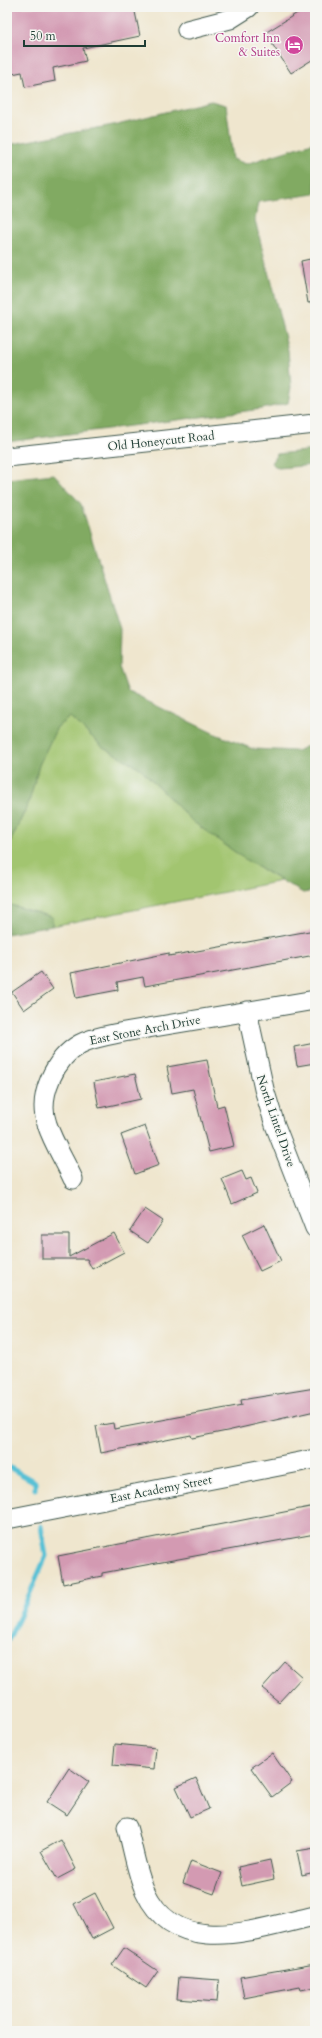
<svg xmlns="http://www.w3.org/2000/svg" width="322" height="2038" font-family="Cardo,serif">
  <style>
    .green { fill: #a2c56f; stroke: #608152 }
    .forest { fill: #81aa62; stroke: #50744b }
    .lines { fill: none; stroke-linecap: round; stroke-linejoin: round }
    .stream { stroke: #59c1d5; stroke-width: 5 }
    .building { fill: #d39ab2 }
    .minor-casing { stroke: #3e564b; stroke-width: 21 }
    .minor { stroke: #fff; stroke-width: 19 }
    .labels { text-anchor: middle; stroke-width: 3; stroke-linejoin: round; paint-order: stroke }
    .hotel-label { font-size: 12px; fill: #b23c85; stroke: #f6f6f2; text-anchor: end }
    .street-label { font-size: 12px; fill: #1f3d34; stroke: #f6f6f2 }
  </style>
  <rect width="100%" height="100%" fill="#f6f6f2"/>
  <filter id="ink" filterUnits="userSpaceOnUse"><feTurbulence type="fractalNoise" baseFrequency=".025" numOctaves="2"/><feDisplacementMap in="SourceGraphic" scale="8" xChannelSelector="R" yChannelSelector="G"/><feConvolveMatrix kernelMatrix="1 2 1 2 8 2 1 2 1" color-interpolation-filters="sRGB"/></filter>
  <filter id="wash" filterUnits="userSpaceOnUse"><feTurbulence type="fractalNoise" baseFrequency=".012" numOctaves="4" result="noise"/><feDisplacementMap in="SourceGraphic" scale="16" xChannelSelector="R" yChannelSelector="G"/><feGaussianBlur stdDeviation="0.9" result="paint"/><feColorMatrix in="noise" values="0 0 0 0 0 0 0 0 0 0 0 0 0 0 0 0 0 1.4 0 .05"/><feComposite in="paint" operator="in"/></filter>
  <g filter="url(#wash)">
    <rect width="100%" height="100%" fill="#efe6ce"/>
    <!-- green -->
    <polygon class="green" points="70,717 103,747 140,768 192,821 246,860 281,881 52,926 52,917 7,904 7,849 29,802 39,765 57,727"/>
    <!-- forest -->
    <g class="forest">
      <polygon points="211,101 226,105 233,159 246,164 315,142 315,194 258,202 255,220 288,350 291,387 288,403 262,409 7,442 7,145 113,125"/>
      <polygon points="315,450 315,465 278,468 271,463 277,454"/>
      <polygon points="54,474 81,504 120,629 119,667 128,692 213,733 253,749 297,751 315,742 315,891 303,893 246,860 192,821 140,768 103,747 70,717 57,727 39,765 29,802 7,849 7,479"/>
      <polygon points="7,904 52,917 52,926 7,934"/>
    </g>
    <g class="lines">
      <!-- stream -->
      <g class="stream">
        <polyline points="7,1466 35,1482 35,1489"/>
        <polyline points="7,1642 20,1616 46,1556 41,1526"/>
      </g>
    </g>
    <g id="blocks">
      <!-- building -->
      <g class="building">
        <polygon points="7,7 134,7 140,36 83,48 86,61 53,68 55,81 25,87 22,72 7,75"/>
        <polygon points="307,7 315,7 315,58 291,73 265,33"/>
        <polygon points="315,258 315,302 308,303 301,261"/>
        <polygon points="315,930 315,955 145,986 143,977 117,982 118,990 76,998 71,973 169,953 169,956"/>
        <polygon points="41,972 53,989 24,1010 12,992"/>
        <polygon points="315,1043 315,1063 297,1066 294,1047"/>
        <polygon points="207,1060 217,1107 224,1105 234,1146 209,1152 193,1089 172,1093 167,1067"/>
        <polygon points="135,1074 141,1099 99,1108 94,1082"/>
        <polygon points="145,1126 159,1165 135,1174 121,1135"/>
        <polygon points="242,1171 246,1180 251,1178 257,1193 232,1204 222,1179"/>
        <polygon points="145,1209 163,1221 148,1243 130,1231"/>
        <polygon points="264,1224 281,1261 260,1271 242,1235"/>
        <polygon points="114,1233 124,1252 92,1269 87,1259 42,1259 42,1235 69,1235 69,1257"/>
        <polygon points="315,1388 315,1411 227,1431 192,1438 191,1435 101,1453 96,1426 113,1423 114,1429 242,1405 241,1400"/>
        <polygon points="315,1506 315,1534 102,1573 102,1576 63,1584 58,1556"/>
        <polygon points="285,1662 302,1677 279,1702 262,1688"/>
        <polygon points="115,1744 156,1748 154,1769 113,1765"/>
        <polygon points="272,1753 292,1782 272,1797 251,1768"/>
        <polygon points="69,1768 89,1782 67,1815 47,1802"/>
        <polygon points="196,1778 209,1809 190,1817 176,1787"/>
        <polygon points="61,1840 76,1869 57,1879 41,1851"/>
        <polygon points="315,1848 315,1872 302,1875 297,1851"/>
        <polygon points="270,1860 274,1879 242,1886 238,1867"/>
        <polygon points="191,1861 222,1873 214,1894 183,1883"/>
        <polygon points="95,1893 113,1928 92,1939 74,1904"/>
        <polygon points="124,1948 158,1971 146,1988 112,1965"/>
        <polygon points="315,1964 315,1987 301,1990 300,1987 244,1998 240,1977"/>
        <polygon points="179,1977 219,1980 217,2002 177,1999"/>
      </g>
    </g>
  </g>
  <g filter="url(#ink)">
    <use href="#blocks" fill-opacity="0" stroke="#3e564b" stroke-width="1"/>
    <g class="lines">
      <!-- minor casing -->
      <g class="minor-casing">
        <g id="minor">
          <polyline points="187,30 230,19 249,7"/>
          <polyline points="7,457 315,424"/>
          <polyline points="247,1011 264,1089 275,1125 315,1228"/>
          <path d="M 73,1179 C 65,1161 53,1143 47,1124 C 37,1096 55,1058 80,1044 C 93,1037 110,1035 124,1032 L 315,1000"/>
          <polyline points="7,1519 315,1459"/>
          <path d="M 127,1827 C 133,1848 136,1871 145,1891 C 177,1961 258,1928 315,1916"/>
        </g>
      </g>
      <!-- minor -->
      <use href="#minor" class="minor"/>
    </g>
  </g>
  <!-- icons -->
  <defs>
    <g id="hotel-disc" transform="scale(1)"><circle r="9.5" fill="#d1479c" stroke="#f6f6f2"/><path d="M-6-4.5h1.5V1H6V5H4.5V3h-9V5H-6ZM-4 0a1.8 1.8 0 1 1 3.6 0ZM.5 0V-2.5h3Q6-2.5 6 0Z" fill="#fff"/></g>
  </defs>
  <g fill-rule="evenodd">
    <use href="#hotel-disc" x="294" y="45"/>
  </g>
  <g class="labels">
    <!-- hotel labels -->
    <g class="hotel-label">
      <text x="280" y="42">Comfort Inn<tspan x="280" dy="14">&amp; Suites</tspan></text>
    </g>
    <!-- street labels -->
    <g class="street-label">
      <text transform="translate(161 441) rotate(-6)" y="4">Old Honeycutt Road</text>
      <text transform="translate(145 1030) rotate(-11)" y="4">East Stone Arch Drive</text>
      <text transform="translate(276 1121) rotate(71)" y="4">North Lintel Drive</text>
      <text transform="translate(161 1489) rotate(-11)" y="4">East Academy Street</text>
    </g>
  </g>
  <!-- margin -->
  <rect width="322" height="2038" fill="none" stroke="#f6f6f2" stroke-width="24"/>
  <!-- scale -->
  <path d="M24 40v6h121v-6" fill="none" stroke="#1f3d34" stroke-width="2"/>
  <text x="30" y="40" font-size="12" fill="#1f3d34" stroke="#f6f6f2" stroke-width="3" paint-order="stroke">50 m</text>
</svg>
